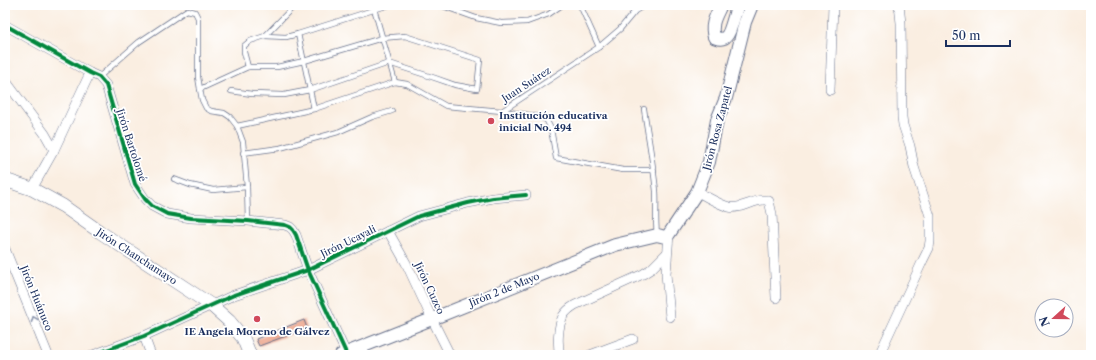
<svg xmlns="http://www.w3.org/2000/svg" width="1096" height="360" font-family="'Libre Caslon Text',serif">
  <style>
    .building { fill: #e99678 }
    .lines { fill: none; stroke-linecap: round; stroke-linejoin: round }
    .service-casing { stroke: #69728c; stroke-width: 6 }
    .minor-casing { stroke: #69728c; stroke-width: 10 }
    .tertiary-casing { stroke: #69728c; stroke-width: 14 }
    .secondary-casing { stroke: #69728c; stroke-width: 14 }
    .service { stroke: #fff; stroke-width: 4.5 }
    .minor { stroke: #fff; stroke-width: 9 }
    .tertiary { stroke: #fff; stroke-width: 12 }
    .secondary { stroke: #fff; stroke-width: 13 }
    .cycleway-casing { stroke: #fff; stroke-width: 6 }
    .cycleway { stroke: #00873e; stroke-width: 4 }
    .oneway { stroke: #8d97ae }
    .poi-dot { fill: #d1495b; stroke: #fff; stroke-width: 1.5 }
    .labels { text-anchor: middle; stroke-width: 3.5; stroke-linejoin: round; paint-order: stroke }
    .street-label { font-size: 10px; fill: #1b2f5e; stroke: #fff }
    .poi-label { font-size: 10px; font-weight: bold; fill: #1b2f5e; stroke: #fff; text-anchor: start }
  </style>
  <rect width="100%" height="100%" fill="#fff"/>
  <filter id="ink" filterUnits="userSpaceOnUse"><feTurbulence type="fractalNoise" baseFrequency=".025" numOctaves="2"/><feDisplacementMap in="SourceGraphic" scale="8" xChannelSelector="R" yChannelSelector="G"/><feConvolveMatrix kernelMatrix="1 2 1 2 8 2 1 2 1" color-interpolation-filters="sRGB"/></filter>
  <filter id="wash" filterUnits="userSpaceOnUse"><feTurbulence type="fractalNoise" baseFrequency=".012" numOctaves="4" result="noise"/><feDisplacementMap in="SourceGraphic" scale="16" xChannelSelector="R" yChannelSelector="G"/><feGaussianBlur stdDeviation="0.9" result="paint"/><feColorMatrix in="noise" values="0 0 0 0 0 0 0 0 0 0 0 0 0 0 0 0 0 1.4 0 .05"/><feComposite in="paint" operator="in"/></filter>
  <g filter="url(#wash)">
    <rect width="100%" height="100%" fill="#faeee1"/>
    <g id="blocks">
      <!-- building -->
      <polygon class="building" points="304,320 307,328 259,346 256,339"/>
    </g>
  </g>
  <g filter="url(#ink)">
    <use href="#blocks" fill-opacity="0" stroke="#69728c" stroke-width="1"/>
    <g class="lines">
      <!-- service casing -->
      <g class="service-casing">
        <g id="service">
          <polyline points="373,5 395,82"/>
          <polyline points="440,5 476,18 501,23 527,22 549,14 562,5"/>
          <polyline points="580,5 599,47"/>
          <polyline points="298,34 314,109"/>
          <polyline points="265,36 286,37 298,34 389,5"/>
          <polyline points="248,67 244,52 244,46 250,41 265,36 295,5"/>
          <polyline points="99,77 139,42 187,10 195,12 198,18 198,77 200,89"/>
          <polyline points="231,91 252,94 284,95 310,90 389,63 435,78 455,85 477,89 480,60 405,36 382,38 304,61 277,67 248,67 200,89 202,100 206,108 211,111 224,113 230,117 237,126 243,142 247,187 248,221"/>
          <path d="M 644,109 C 648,136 653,163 656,191 C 657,205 655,219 657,234"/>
          <polyline points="502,111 599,47 620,29 635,11 645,5"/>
          <polyline points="237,126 314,109 395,82 407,84 446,106 502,111 529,115 546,119 551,129 556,158 623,170 654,170"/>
          <polyline points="243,153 280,148 338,132 372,117 392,111"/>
          <polyline points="174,179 190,185 213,190 247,187"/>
        </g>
      </g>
      <!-- minor casing -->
      <g class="minor-casing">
        <g id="minor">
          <polyline points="5,25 90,73 99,77 106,85 135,184 145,199 152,206 167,214 191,218 248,221 285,225 290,227 293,230 296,235 308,270 346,353"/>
          <polyline points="5,80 45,134 54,150"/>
          <polyline points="830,90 833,5"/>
          <polyline points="32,189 54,150 90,73"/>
          <path d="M 697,192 C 706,196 720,205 729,207 C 743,210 758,196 769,201 L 772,214 L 776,298"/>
          <polyline points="388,231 406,263 432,319 450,355"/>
          <polyline points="669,234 666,274 670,317"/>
          <polyline points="5,249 48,355"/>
          <polyline points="144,336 151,355"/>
          <polyline points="93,355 144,336 234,295 308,270 419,216 468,203 493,198 526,195"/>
          <path d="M 560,355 C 557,343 558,327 563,316 C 566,311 570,308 575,305 L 643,274 L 651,269 L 667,253"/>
          <polyline points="590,355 633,339"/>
          <polyline points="879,355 923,260 929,248 930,241 930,216 914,167 910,146 903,125 902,117 901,23 899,5"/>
        </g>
      </g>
      <!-- tertiary casing -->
      <g class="tertiary-casing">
        <g id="tertiary">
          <path d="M 721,5 C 716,16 710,24 714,37 C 717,38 720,40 724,38 C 731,35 734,13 738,5"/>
          <path d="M 341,355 L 432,319 L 615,245 L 657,235 C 662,236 665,238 669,234 L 697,192 L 709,162 L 717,120 L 726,98 L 745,22 L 752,5"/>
        </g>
      </g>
      <!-- secondary casing -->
      <g class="secondary-casing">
        <polyline id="secondary" points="5,180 32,189 63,206 100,232 211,305 229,321 243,338 250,355"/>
      </g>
      <!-- service -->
      <use href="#service" class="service"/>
      <!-- minor -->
      <use href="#minor" class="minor"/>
      <!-- tertiary -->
      <use href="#tertiary" class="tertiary"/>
      <!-- secondary -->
      <use href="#secondary" class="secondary"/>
      <!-- cycleway casing -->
      <g class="cycleway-casing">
        <g id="cycleway">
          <polyline points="5,25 90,73 99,77 106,85 135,184 145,199 152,206 167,214 191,218 248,221 285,225 290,227 293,230 296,235 308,270 347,355"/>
          <polyline points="93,355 144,336 234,295 308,270 419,216 468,203 493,198 526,195"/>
        </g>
      </g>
      <!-- cycleway -->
      <use href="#cycleway" class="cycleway"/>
    </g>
    <!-- one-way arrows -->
    <defs><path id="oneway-chevron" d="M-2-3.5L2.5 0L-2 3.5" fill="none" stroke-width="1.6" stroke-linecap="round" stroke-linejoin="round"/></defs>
    <use class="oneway" href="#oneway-chevron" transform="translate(34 319) rotate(-112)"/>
  </g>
  <!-- markers -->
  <g class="poi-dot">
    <circle cx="491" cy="121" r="4"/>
    <circle cx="257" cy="319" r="4"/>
  </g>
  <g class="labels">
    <!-- street labels -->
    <g class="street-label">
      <text transform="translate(526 84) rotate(-33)" y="4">Juan Suárez</text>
      <text transform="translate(717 128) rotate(-75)" y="4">Jirón Rosa Zapatel</text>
      <text transform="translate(132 145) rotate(72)" y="4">Jirón Bartolomé</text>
      <text transform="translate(348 241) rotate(-26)" y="4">Jirón Ucayali</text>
      <text transform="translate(137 256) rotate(33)" y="4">Jirón Chanchamayo</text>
      <text transform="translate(430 288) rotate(65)" y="4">Jirón Cuzco</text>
      <text transform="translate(504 289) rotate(-22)" y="4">Jirón 2 de Mayo</text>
      <text transform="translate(37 298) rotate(68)" y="4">Jirón Huánuco</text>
    </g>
    <!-- poi labels -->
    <g class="poi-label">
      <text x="499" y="119">Institución educativa<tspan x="499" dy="12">inicial No. 494</tspan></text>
      <text x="257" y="335" text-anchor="middle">IE Angela Moreno de Gálvez</text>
    </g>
  </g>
  <!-- margin -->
  <rect width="1096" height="360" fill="none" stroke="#fff" stroke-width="20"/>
  <!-- north arrow -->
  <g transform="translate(1054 318) rotate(249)"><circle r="19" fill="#ffffff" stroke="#a4acbf"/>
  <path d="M0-3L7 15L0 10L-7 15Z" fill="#d1495b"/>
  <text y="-6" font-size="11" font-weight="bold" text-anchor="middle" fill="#1b2f5e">N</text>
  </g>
  <!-- scale -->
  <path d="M946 40v6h64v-6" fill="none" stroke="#1b2f5e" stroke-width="2"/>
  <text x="952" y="40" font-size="12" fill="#1b2f5e" stroke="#ffffff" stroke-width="3" paint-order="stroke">50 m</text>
</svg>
